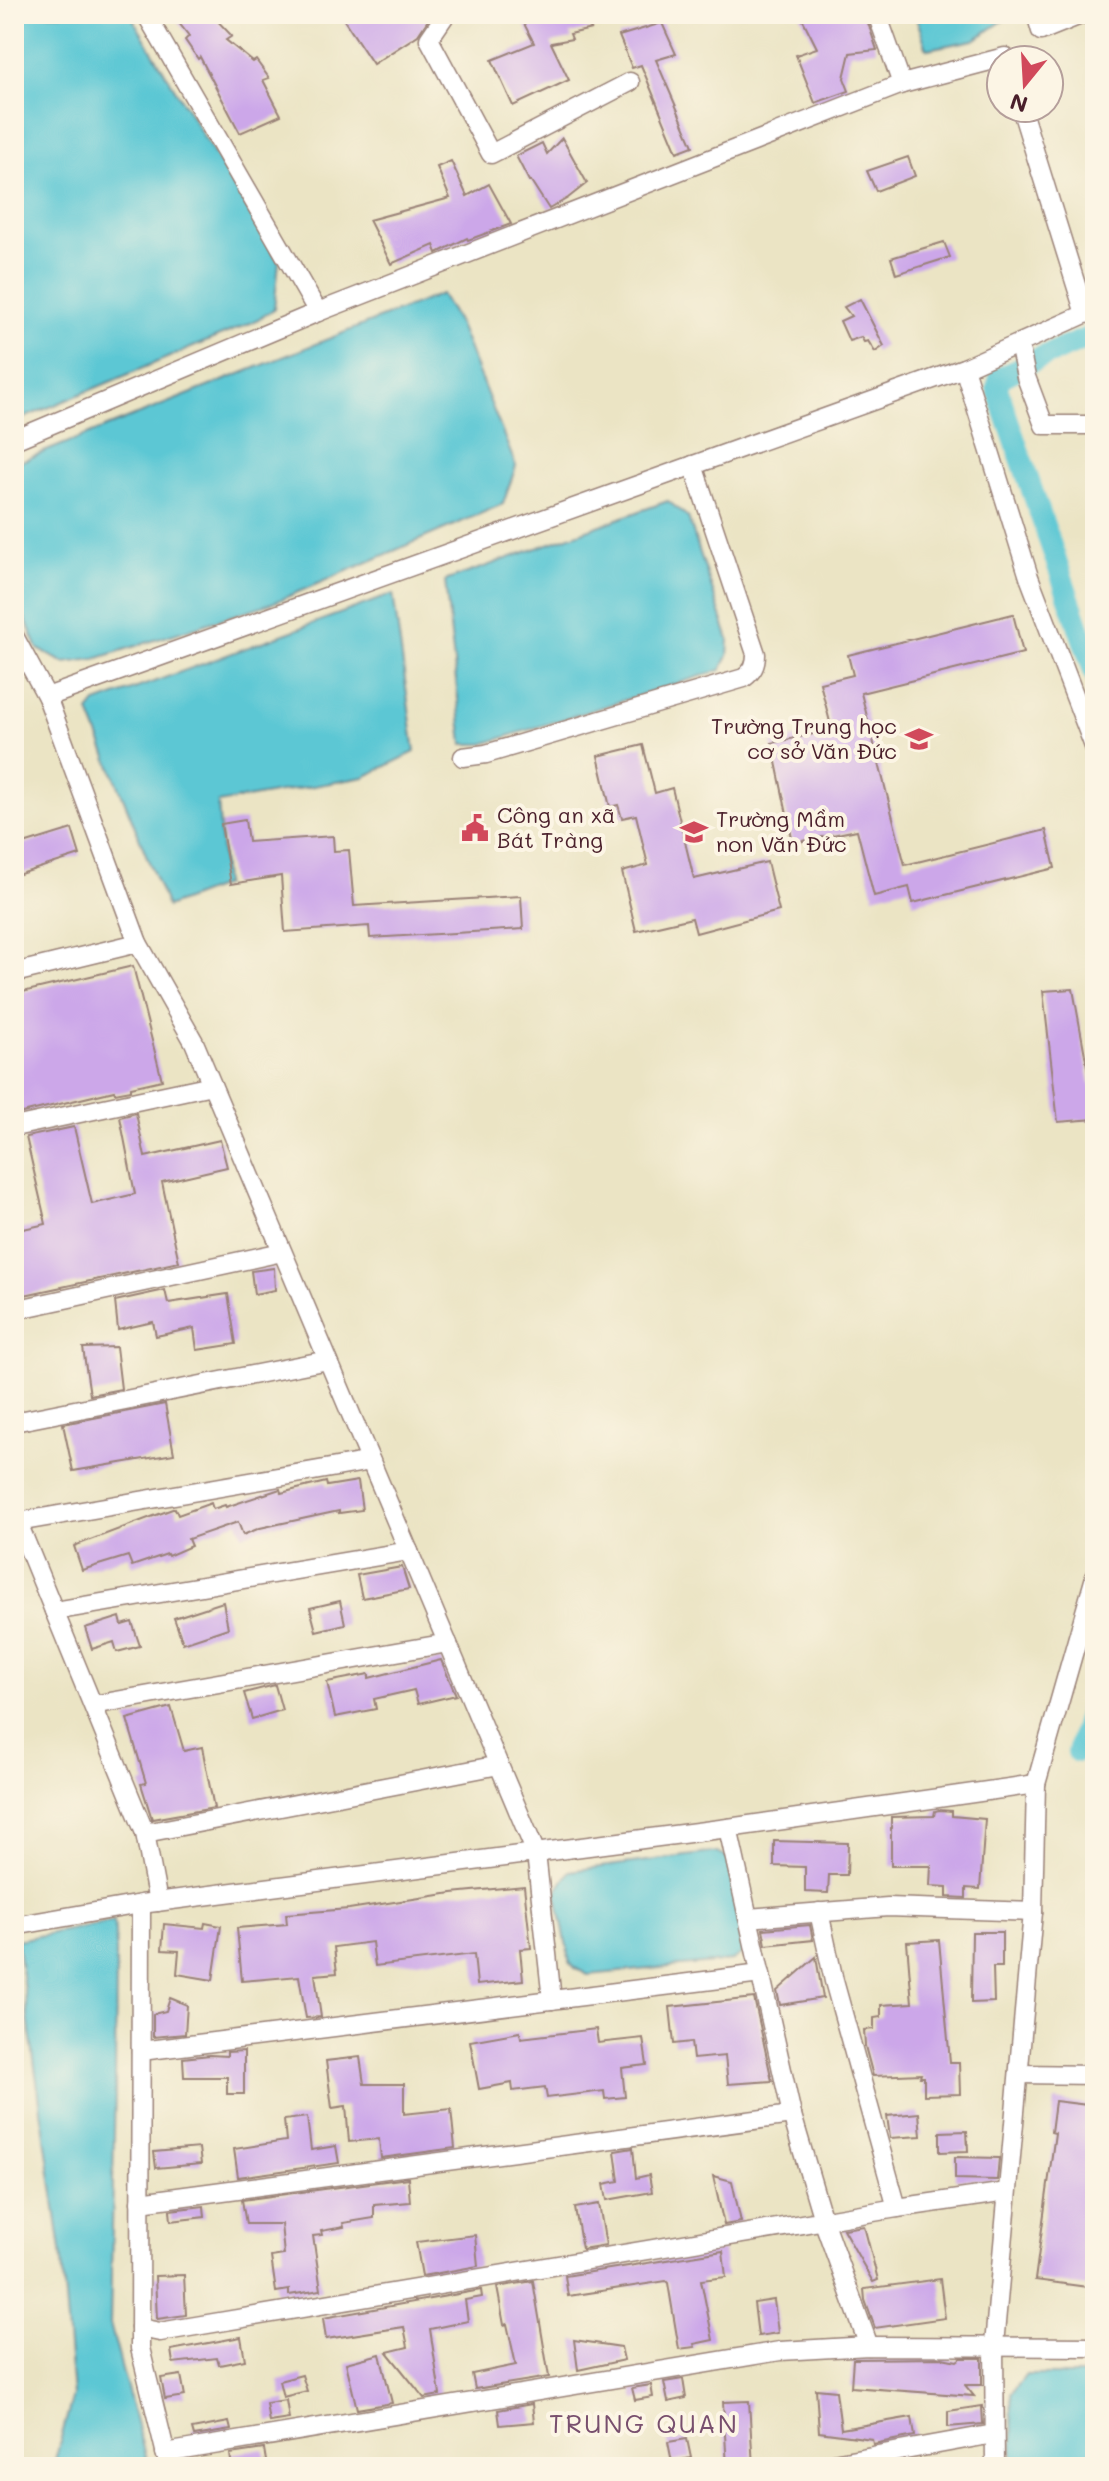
<svg xmlns="http://www.w3.org/2000/svg" width="1109" height="2481" font-family="Mali,sans-serif">
  <style>
    .water { fill: #5bc7d4; stroke: #527380; stroke-width: 2 }
    .lines { fill: none; stroke-linecap: round; stroke-linejoin: round }
    .canal { stroke: #5bc7d4; stroke-width: 22 }
    .building { fill: #cca7e9 }
    .minor-casing { stroke: #9a8278; stroke-width: 21 }
    .minor { stroke: #fff; stroke-width: 18 }
    .labels { text-anchor: middle; stroke-width: 8; stroke-linejoin: round; paint-order: stroke }
    .poi-label { font-size: 22px; fill: #4a1f2b; stroke: #fcf5e5; text-anchor: start }
    .quarter-label { font-size: 26px; letter-spacing: 2px; fill: #784f6e; stroke: #fcf5e5 }
  </style>
  <rect width="100%" height="100%" fill="#fcf5e5"/>
  <filter id="ink" filterUnits="userSpaceOnUse"><feTurbulence type="fractalNoise" baseFrequency=".0125" numOctaves="2"/><feDisplacementMap in="SourceGraphic" scale="16" xChannelSelector="R" yChannelSelector="G"/><feConvolveMatrix kernelMatrix="1 2 1 2 8 2 1 2 1" color-interpolation-filters="sRGB"/></filter>
  <filter id="wash" filterUnits="userSpaceOnUse"><feTurbulence type="fractalNoise" baseFrequency=".006" numOctaves="4" result="noise"/><feDisplacementMap in="SourceGraphic" scale="32" xChannelSelector="R" yChannelSelector="G"/><feGaussianBlur stdDeviation="1.8" result="paint"/><feColorMatrix in="noise" values="0 0 0 0 0 0 0 0 0 0 0 0 0 0 0 0 0 1.4 0 .05"/><feComposite in="paint" operator="in"/></filter>
  <g filter="url(#wash)">
    <rect width="100%" height="100%" fill="#ebe4c4"/>
    <!-- water -->
    <g class="water">
      <polygon points="14,14 130,14 279,262 274,309 253,322 14,422"/>
      <polygon points="915,14 1013,14 974,40 927,49"/>
      <polygon points="441,294 459,325 516,466 503,504 275,602 95,659 64,663 38,649 14,592 14,464"/>
      <polygon points="668,501 688,517 729,640 728,656 721,670 483,744 463,744 445,581"/>
      <polygon points="393,594 415,752 364,777 218,803 224,885 167,907 89,712 96,703"/>
      <polygon points="717,1852 728,1857 745,1951 732,1961 588,1975 575,1968 570,1962 556,1892 570,1871"/>
      <polygon points="114,1921 116,1946 115,2085 110,2324 148,2467 57,2467 55,2460 73,2395 61,2250 17,1940"/>
      <polygon points="1026,2375 1095,2375 1095,2467 1014,2467 1011,2394"/>
    </g>
    <g class="lines">
      <!-- canal -->
      <g class="canal">
        <polyline points="1095,335 1037,359 1000,378 997,388 1095,674"/>
        <polyline points="1078,1752 1095,1691"/>
      </g>
    </g>
    <g id="blocks">
      <!-- building -->
      <g class="building">
        <polygon points="172,14 211,14 232,36 226,40 253,62 256,60 269,78 263,80 281,115 240,133 200,57 198,59 185,40 189,36"/>
        <polygon points="340,14 424,14 428,20 418,35 373,64"/>
        <polygon points="519,14 582,14 591,29 570,34 572,39 551,43 569,80 513,106 492,60 534,43"/>
        <polygon points="800,14 865,14 877,50 850,53 844,78 849,91 815,103 796,55 817,48"/>
        <polygon points="662,23 676,54 656,60 693,146 677,152 641,65 632,68 619,36"/>
        <polygon points="562,138 587,183 568,198 549,209 531,181 529,181 516,156 542,143 547,154"/>
        <polygon points="908,157 915,176 876,191 867,171"/>
        <polygon points="451,161 467,196 489,184 511,224 468,240 467,238 437,253 434,245 391,264 369,220 450,198 437,167"/>
        <polygon points="944,242 950,257 896,274 891,258"/>
        <polygon points="860,299 884,346 875,352 868,341 864,342 861,337 849,341 840,321 851,316 844,307"/>
        <polygon points="1013,614 1023,653 861,693 905,865 1046,830 1055,868 913,903 909,887 874,896 857,830 793,843 772,743 832,730 820,683 853,675 848,655"/>
        <polygon points="643,745 655,793 672,788 694,879 767,862 779,911 696,933 692,918 636,931 622,872 648,865 636,815 622,818 618,805 610,807 598,756"/>
        <polygon points="245,820 248,842 333,836 334,851 349,850 354,906 521,896 523,929 370,938 369,926 285,932 281,876 231,884 221,824"/>
        <polygon points="72,829 80,855 14,876 14,847"/>
        <polygon points="133,966 162,1080 131,1087 131,1090 115,1093 114,1091 14,1115 14,994"/>
        <polygon points="1073,989 1091,1088 1095,1088 1095,1119 1058,1122 1043,991"/>
        <polygon points="136,1113 145,1157 220,1140 227,1167 162,1182 179,1262 15,1297 14,1231 46,1224 26,1137 74,1127 92,1204 135,1194 120,1117"/>
        <polygon points="274,1268 275,1290 254,1294 251,1271"/>
        <polygon points="165,1290 168,1303 228,1294 236,1344 197,1350 194,1328 156,1336 153,1322 118,1330 115,1301"/>
        <polygon points="116,1347 121,1389 90,1395 83,1348"/>
        <polygon points="165,1404 174,1454 73,1471 63,1424"/>
        <polygon points="358,1481 362,1510 339,1513 339,1511 260,1528 243,1535 238,1522 188,1539 191,1546 168,1556 167,1554 132,1566 128,1556 82,1570 74,1546 175,1508 178,1515 211,1503 213,1509 225,1505 226,1507 280,1489 281,1493 326,1482 327,1486"/>
        <polygon points="402,1567 409,1589 362,1598 357,1575"/>
        <polygon points="340,1601 345,1624 316,1631 310,1608"/>
        <polygon points="223,1602 228,1628 183,1643 174,1618"/>
        <polygon points="120,1617 122,1625 132,1622 140,1646 117,1652 114,1642 92,1649 85,1628"/>
        <polygon points="441,1660 456,1695 418,1704 414,1690 374,1699 376,1709 335,1717 327,1682 369,1674 369,1678"/>
        <polygon points="275,1685 282,1710 252,1719 244,1693"/>
        <polygon points="171,1707 184,1751 202,1747 214,1808 152,1819 141,1784 146,1783 127,1719"/>
        <polygon points="939,1810 952,1811 952,1816 985,1819 980,1889 966,1888 966,1898 947,1897 947,1887 930,1886 931,1866 891,1866 891,1817 934,1816 935,1811"/>
        <polygon points="774,1841 848,1843 847,1875 829,1875 828,1893 805,1892 805,1867 774,1866"/>
        <polygon points="524,1886 531,1948 520,1949 523,1980 477,1985 474,1954 375,1966 372,1942 334,1947 337,1973 315,1975 321,2017 306,2018 299,1976 242,1981 237,1928 287,1924 286,1914 349,1909 452,1893"/>
        <polygon points="205,1923 221,1926 213,1980 177,1974 179,1951 162,1950 164,1924 204,1928"/>
        <polygon points="810,1925 813,1940 766,1945 763,1929"/>
        <polygon points="972,1932 1002,1932 1002,1967 993,1967 994,2002 971,2003"/>
        <polygon points="939,1940 950,2062 959,2062 960,2094 924,2095 924,2077 920,2077 921,2074 873,2076 865,2046 864,2030 874,2029 874,2018 881,2017 881,2005 912,2003 907,1942"/>
        <polygon points="816,1957 823,1998 780,2005 777,1991"/>
        <polygon points="170,1998 187,2005 185,2034 153,2037 153,2014 166,2011"/>
        <polygon points="754,1998 772,2081 728,2084 725,2056 693,2059 691,2042 674,2044 670,2007"/>
        <polygon points="596,2029 598,2043 643,2038 647,2065 622,2068 625,2097 605,2099 604,2091 547,2098 545,2087 513,2091 512,2083 479,2089 470,2041 520,2032 521,2038"/>
        <polygon points="244,2051 244,2094 227,2094 227,2077 184,2077 183,2058 210,2055 227,2056 227,2052"/>
        <polygon points="360,2057 364,2084 404,2084 404,2114 451,2109 455,2148 381,2158 379,2139 349,2142 346,2106 332,2108 326,2061"/>
        <polygon points="1055,2101 1095,2106 1095,2288 1035,2280 1055,2133 1051,2132"/>
        <polygon points="919,2113 921,2136 890,2138 887,2116"/>
        <polygon points="307,2117 311,2150 336,2146 339,2163 238,2177 234,2149 286,2141 284,2120"/>
        <polygon points="967,2131 968,2151 940,2152 940,2132"/>
        <polygon points="199,2148 201,2164 156,2168 154,2152"/>
        <polygon points="633,2148 636,2178 649,2175 652,2192 607,2200 604,2184 619,2181 615,2151"/>
        <polygon points="955,2157 999,2158 997,2180 955,2179"/>
        <polygon points="713,2176 732,2181 741,2222 724,2225"/>
        <polygon points="408,2178 410,2202 374,2205 374,2218 343,2223 344,2227 321,2231 322,2235 313,2236 321,2290 289,2295 289,2290 276,2292 271,2257 284,2255 281,2224 246,2224 242,2200"/>
        <polygon points="599,2204 606,2245 582,2249 575,2208"/>
        <polygon points="204,2206 205,2217 171,2221 170,2210"/>
        <polygon points="864,2226 878,2280 873,2282 843,2229"/>
        <polygon points="475,2235 478,2266 422,2276 416,2242"/>
        <polygon points="723,2251 726,2277 701,2280 713,2340 694,2344 695,2347 679,2349 668,2283 666,2281 568,2296 565,2276"/>
        <polygon points="184,2275 186,2315 157,2319 155,2276"/>
        <polygon points="940,2279 945,2318 875,2328 865,2300 864,2289"/>
        <polygon points="533,2281 549,2377 475,2389 472,2374 516,2365 507,2324 504,2325 497,2287"/>
        <polygon points="481,2290 482,2297 465,2300 468,2321 430,2329 440,2395 424,2398 387,2352 408,2347 404,2327 326,2339 323,2318"/>
        <polygon points="774,2300 778,2333 758,2336 754,2303"/>
        <polygon points="241,2337 245,2360 219,2365 217,2358 173,2363 171,2350"/>
        <polygon points="574,2340 621,2347 624,2360 578,2370"/>
        <polygon points="380,2354 392,2403 357,2409 346,2363"/>
        <polygon points="942,2358 957,2361 961,2358 982,2358 982,2385 965,2385 974,2396 851,2387 853,2359"/>
        <polygon points="181,2375 185,2396 165,2399 161,2378"/>
        <polygon points="302,2375 307,2391 283,2397 279,2381"/>
        <polygon points="683,2379 686,2398 668,2402 664,2382"/>
        <polygon points="651,2385 653,2397 635,2400 632,2388"/>
        <polygon points="816,2389 836,2391 841,2429 912,2417 915,2436 873,2444 872,2439 819,2432"/>
        <polygon points="286,2400 289,2419 269,2422 266,2403"/>
        <polygon points="749,2401 753,2467 727,2467 723,2402"/>
        <polygon points="532,2404 534,2422 500,2425 498,2410"/>
        <polygon points="982,2406 983,2424 948,2427 948,2411"/>
        <polygon points="229,2422 231,2430 194,2436 192,2429"/>
        <polygon points="687,2439 691,2458 672,2462 668,2442"/>
        <polygon points="264,2449 267,2467 232,2467 230,2454"/>
      </g>
    </g>
  </g>
  <g filter="url(#ink)">
    <use href="#blocks" fill-opacity="0" stroke="#9a8278" stroke-width="2"/>
    <g class="lines">
      <!-- minor casing -->
      <g class="minor-casing">
        <g id="minor">
          <polyline points="146,14 318,312"/>
          <polyline points="446,14 429,39 491,154 630,82"/>
          <polyline points="877,14 902,84"/>
          <polyline points="1036,14 1041,31 1083,14"/>
          <polyline points="1019,344 1026,377 1044,425 1095,425"/>
          <polyline points="964,368 1029,577 1095,749"/>
          <polyline points="14,440 318,312 902,84 1005,57 1006,60"/>
          <polyline points="14,636 47,697 138,943 194,1042 536,1853 552,2000"/>
          <polyline points="47,697 964,368 1085,314 1021,108"/>
          <path d="M 463,757 L 486,754 L 744,678 C 753,671 756,665 756,654 L 693,465"/>
          <polyline points="14,973 138,943"/>
          <polyline points="14,1127 212,1085"/>
          <polyline points="14,1310 282,1252"/>
          <polyline points="14,1422 328,1360"/>
          <polyline points="14,1513 145,1833"/>
          <polyline points="18,1522 371,1461"/>
          <polyline points="54,1611 409,1551"/>
          <polyline points="93,1705 448,1643"/>
          <polyline points="728,1828 792,2115 823,2220 869,2346"/>
          <polyline points="158,1902 145,1833 499,1765"/>
          <polyline points="141,1904 140,2348 169,2467"/>
          <polyline points="819,1912 834,1981 897,2208"/>
          <polyline points="748,1918 888,1907 1033,1912"/>
          <polyline points="14,1926 141,1904 728,1828 1036,1784"/>
          <polyline points="141,2051 761,1974"/>
          <polyline points="1019,2074 1095,2075"/>
          <polyline points="140,2202 792,2115"/>
          <polyline points="140,2328 160,2332 897,2208 1007,2192"/>
          <polyline points="165,2453 780,2351 869,2346 1095,2347"/>
          <polyline points="811,2467 994,2434"/>
          <polyline points="995,2467 994,2345 1033,1912 1036,1784 1095,1577"/>
        </g>
      </g>
      <!-- minor -->
      <use href="#minor" class="minor"/>
    </g>
  </g>
  <!-- icons -->
  <defs>
    <g id="school-bare" transform="scale(2.16)"><path d="M0-5L7-2L0 1L-7-2ZM-4 1L0 2.5L4 1V4Q0 6-4 4Z" fill="#d1495b" stroke="#fcf5e5" stroke-width="2.5" paint-order="stroke"/></g>
    <g id="civic-bare" transform="scale(2.16)"><path d="M-.6-6.5H3V-4.5H.6V-3L4-1V1h2V6H-6V1h2V-1L-.6-3ZM-1.2 2.5V6h2.4V2.5Z" fill="#d1495b" stroke="#fcf5e5" stroke-width="2.5" paint-order="stroke"/></g>
  </defs>
  <g fill-rule="evenodd">
    <use href="#school-bare" x="919" y="739"/>
    <use href="#civic-bare" x="475" y="828"/>
    <use href="#school-bare" x="694" y="832"/>
  </g>
  <g class="labels">
    <!-- poi labels -->
    <g class="poi-label">
      <text x="897" y="734" text-anchor="end">Trường Trung học<tspan x="897" dy="25">cơ sở Văn Đức</tspan></text>
      <text x="497" y="823">Công an xã<tspan x="497" dy="25">Bát Tràng</tspan></text>
      <text x="716" y="827">Trường Mầm<tspan x="716" dy="25">non Văn Đức</tspan></text>
    </g>
    <!-- quarter labels -->
    <g class="quarter-label">
      <text x="644" y="2433">TRUNG QUAN</text>
    </g>
  </g>
  <!-- margin -->
  <rect width="1109" height="2481" fill="none" stroke="#fcf5e5" stroke-width="48"/>
  <!-- north arrow -->
  <g transform="translate(1025 84) rotate(198)"><circle r="38" fill="#fcf5e5" stroke="#b59f9b" stroke-width="2"/>
  <path d="M0-6L14 30L0 20L-14 30Z" fill="#d1495b"/>
  <text y="-12" font-size="22" font-weight="bold" text-anchor="middle" fill="#4a1f2b">N</text>
  </g>
</svg>
